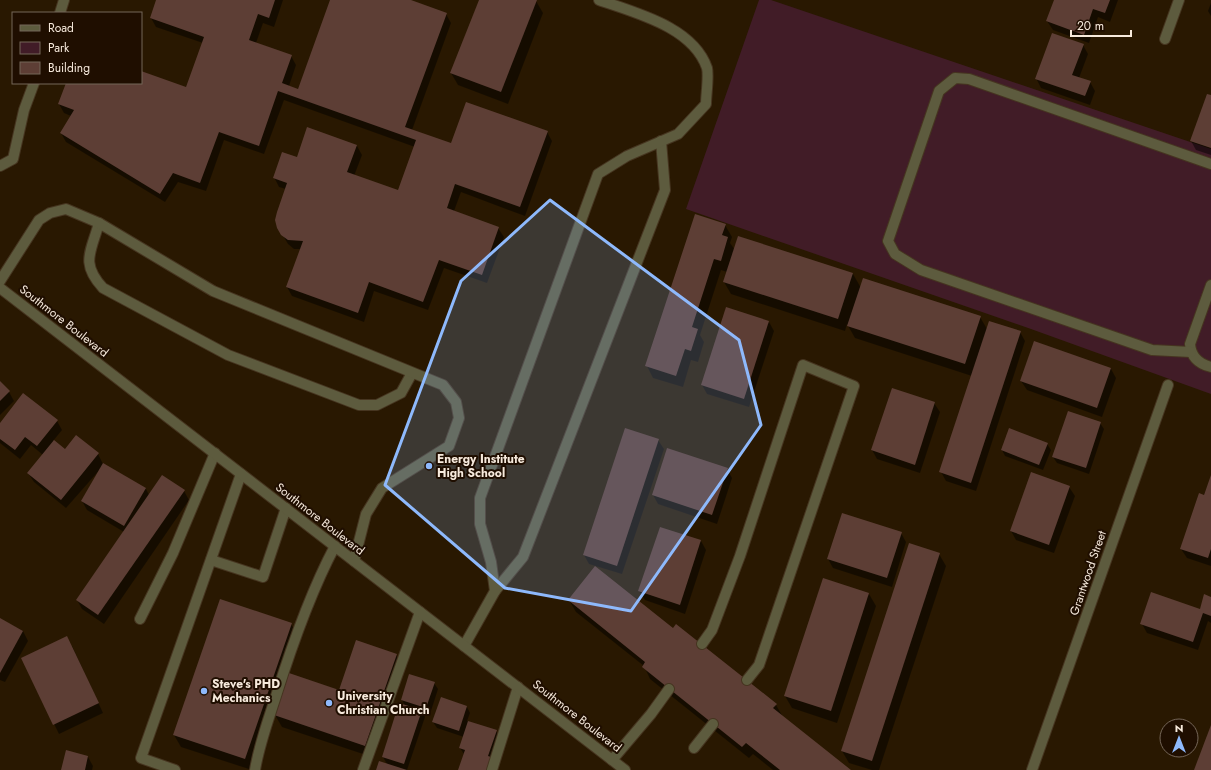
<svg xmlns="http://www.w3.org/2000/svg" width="1211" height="770" font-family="Jost,sans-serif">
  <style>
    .green { fill: #411c27 }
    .shadow { fill: #0007 }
    .building { fill: #5d3e35 }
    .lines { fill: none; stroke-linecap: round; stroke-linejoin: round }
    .service-casing { stroke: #463520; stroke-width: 12 }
    .minor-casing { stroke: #463520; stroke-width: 12 }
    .tertiary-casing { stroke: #463520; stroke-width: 12 }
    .service { stroke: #5d5b3e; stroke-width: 10 }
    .minor { stroke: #5d5b3e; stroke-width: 10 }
    .tertiary { stroke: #5d5b3e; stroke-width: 10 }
    .marked { fill: #8eb9fc; fill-opacity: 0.2; stroke: #8eb9fc; stroke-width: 3; stroke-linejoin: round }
    .poi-dot { fill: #8eb9fc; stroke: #1f0e00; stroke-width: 1.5 }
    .labels { text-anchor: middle; stroke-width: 4; stroke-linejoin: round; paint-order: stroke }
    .street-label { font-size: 12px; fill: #f7eadc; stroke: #1f0e00 }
    .poi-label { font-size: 12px; font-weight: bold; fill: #f7eadc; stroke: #1f0e00; text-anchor: start }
  </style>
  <rect width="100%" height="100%" fill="#291801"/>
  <!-- green -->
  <polygon class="green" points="759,0 771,0 1211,149 1211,394 1031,329 686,209"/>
  <!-- shadow -->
  <g class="shadow">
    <polygon points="157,0 283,0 274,27 263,23 256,43 291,56 296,65 289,86 298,90 331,0 408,0 446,14 451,23 412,130 451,144 547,132 552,141 525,216 461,192 454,211 498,228 504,237 487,283 444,268 428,310 374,291 364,322 292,296 287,287 301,249 294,249 288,244 278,227 286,189 279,187 274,177 297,158 357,146 362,155 354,176 399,192 415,147 284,100 264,154 224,140 206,191 178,182 165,202 66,142 61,133 71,116 64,113 59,104 67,83 141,83 141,72 186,88 203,43 156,27 151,18"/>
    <polygon points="480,0 534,0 536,1 543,13 508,104 458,85 451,73"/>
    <polygon points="1055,0 1118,0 1110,22 1098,17 1089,43 1053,30 1047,21"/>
    <polygon points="1211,3 1211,16 1208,11"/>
    <polygon points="1083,45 1088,54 1079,78 1090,82 1095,91 1090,105 1041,88 1036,78"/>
    <polygon points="1211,96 1211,155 1196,150 1191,141"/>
    <polygon points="725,225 732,237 730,243 735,250 739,237 853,274 861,288 980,317 987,329 1020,332 1025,341 976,491 946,481 941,472 972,376 855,338 847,324 845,331 731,294 724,282 727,272 721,270 700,335 704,342 698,362 691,360 683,387 653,378 647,366"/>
    <polygon points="769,322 774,331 749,407 707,394 702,385"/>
    <polygon points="1111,369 1116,378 1102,417 1027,390 1021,381"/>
    <polygon points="0,383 9,392 14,401 0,415"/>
    <polygon points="934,403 940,412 920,473 877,459 872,450"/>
    <polygon points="57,421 62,430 53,441 65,450 98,454 103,464 146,489 149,495 184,491 189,500 104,624 82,609 77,600 124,532 87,510 82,501 103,466 66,508 34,482 28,473 43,455 31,445 20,459 0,443 0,424"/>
    <polygon points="1100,423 1104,429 1089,474 1057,463 1053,457"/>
    <polygon points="658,440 664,449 622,574 589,564 584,555"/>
    <polygon points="1047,444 1051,450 1043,470 1005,456 1002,450"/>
    <polygon points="667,449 727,469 732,478 717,524 658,504 653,495"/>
    <polygon points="1211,478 1211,566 1187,558 1181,549"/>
    <polygon points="1069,487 1075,496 1054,553 1016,540 1011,531"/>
    <polygon points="901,533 906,542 892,587 833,568 828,559"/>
    <polygon points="701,541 706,550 685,614 645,600 639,591"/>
    <polygon points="939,554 946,566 879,770 872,770 849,763 842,751"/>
    <polygon points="869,594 876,606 837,723 792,708 785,696"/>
    <polygon points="1211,598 1211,623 1208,621 1198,650 1147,633 1142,624 1200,610"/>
    <polygon points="569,600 673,629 776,705 783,717 849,770 773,770 753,754 749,758 650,679 644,666 576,612"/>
    <polygon points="0,619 23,631 28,641 5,682 0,680"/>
    <polygon points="291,624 298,636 252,770 181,747 174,735"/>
    <polygon points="72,646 103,713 59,734 22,658"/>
    <polygon points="396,655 403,667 372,757 282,727 275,715 339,692"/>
    <polygon points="434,683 438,689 430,714 422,711 425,717 407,770 377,770 387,764 383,757 405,706 402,700"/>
    <polygon points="467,707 470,713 467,721 496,731 500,737 495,770 459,770 464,754 460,748 464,737 437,728 433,722"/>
    <polygon points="67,752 88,757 93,766 92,770 62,770"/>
  </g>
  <!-- building -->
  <g class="building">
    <polygon points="156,0 275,0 269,18 258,14 249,40 292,55 282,83 298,89 330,0 411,0 447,13 405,127 451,143 466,102 548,131 520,207 455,184 447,208 499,227 482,275 439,260 423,302 369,282 358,313 286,287 303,241 288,240 281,235 277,228 275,220 277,212 287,183 273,178 282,152 297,157 307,127 357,145 347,172 398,190 416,140 278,91 259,146 219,132 200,183 173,173 160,194 60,133 74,110 58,104 66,83 141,83 141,71 186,87 204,37 150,18"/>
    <polygon points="479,0 537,0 501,92 450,73"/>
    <polygon points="1054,0 1110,0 1105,13 1093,9 1084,35 1046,21"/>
    <polygon points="1052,33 1084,44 1072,75 1091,81 1085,96 1035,79"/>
    <polygon points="1207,94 1211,95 1211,148 1190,141"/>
    <polygon points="695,214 726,224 722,235 728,237 721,261 714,259 692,327 698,329 691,351 685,349 676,376 645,366"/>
    <polygon points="738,236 853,273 838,319 723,282"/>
    <polygon points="863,278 981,316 965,364 847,326"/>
    <polygon points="726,307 769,321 744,399 701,385"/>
    <polygon points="989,321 1021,331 971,483 939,472"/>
    <polygon points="1034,341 1111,368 1097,408 1020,381"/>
    <polygon points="0,381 10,391 0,401"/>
    <polygon points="892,388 935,402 915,465 871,450"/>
    <polygon points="23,393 58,420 37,446 25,437 15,450 0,439 0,423"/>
    <polygon points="1068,411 1101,422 1086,468 1052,457"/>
    <polygon points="625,428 659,439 617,566 583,555"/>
    <polygon points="1009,428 1048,443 1039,465 1001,450"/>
    <polygon points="76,435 99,453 61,500 27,473 54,440 65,449"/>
    <polygon points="667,448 728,468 712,515 652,495"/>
    <polygon points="103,463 146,488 124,526 81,501"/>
    <polygon points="1031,472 1070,486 1049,545 1010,531"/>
    <polygon points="162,475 185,490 98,615 76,600"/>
    <polygon points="1211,475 1211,549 1208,558 1180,549 1199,493 1204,495"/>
    <polygon points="842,513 902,532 887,578 827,559"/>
    <polygon points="660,527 701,540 680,605 638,591"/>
    <polygon points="909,543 940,553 872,761 841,751"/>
    <polygon points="595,566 673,628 676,624 777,704 773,708 851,770 780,770 746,743 742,747 642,667 645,662 568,600"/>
    <polygon points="823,578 869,593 831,711 784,696"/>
    <polygon points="1151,592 1200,609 1204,594 1211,597 1211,616 1203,613 1193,642 1140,624"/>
    <polygon points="220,599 292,623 245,759 173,735"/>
    <polygon points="0,618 23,631 0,673"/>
    <polygon points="67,636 99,703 53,725 21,658"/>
    <polygon points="356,640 397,654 365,746 274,715 289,673 339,690"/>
    <polygon points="409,674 435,682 426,708 401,700"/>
    <polygon points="441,697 467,706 459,731 432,722"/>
    <polygon points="399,703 422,710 404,764 382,757"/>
    <polygon points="468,721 497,730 488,756 494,758 489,770 458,770 465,750 459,748"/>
    <polygon points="1211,725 1211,770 1194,770"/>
    <polygon points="66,750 88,756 85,770 61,770"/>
    <polygon points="379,761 407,770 376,770"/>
  </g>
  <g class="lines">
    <!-- service casing -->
    <g class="service-casing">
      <g id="service">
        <polyline points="60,13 64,0"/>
        <polyline points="0,166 13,159 24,110 34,83"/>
        <path d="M 99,223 C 91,252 80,263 103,288 L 228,355 L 359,405 L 377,405 L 401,393 L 412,373"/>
        <polyline points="0,281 39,220 50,213 66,209 99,223 213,291 443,385 456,402 459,418 449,446 382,488 366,514 354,561"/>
        <path d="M 1211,285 L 1190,344 C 1191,357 1199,364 1211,367"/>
        <polyline points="1191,352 1152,350 921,270 895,254 888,241 939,91 955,78 969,79 1211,164"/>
        <polyline points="211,560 263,577 286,508"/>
        <polyline points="495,591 523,557 665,190 661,141"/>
        <polyline points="140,619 173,553 215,453"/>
        <polyline points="702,644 712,630 740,556 803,365 854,386 759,665 747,680"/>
        <path d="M 464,646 L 495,591 L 491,562 L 480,524 L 480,498 L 598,174 L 627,156 L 678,134 L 706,104 C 706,95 709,76 707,68 C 693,27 636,13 599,0"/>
        <polyline points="694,748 713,724"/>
        <polyline points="612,760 651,714 669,689"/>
        <polyline points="175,770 141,758 241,474"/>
        <path d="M 255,770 C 259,745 268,721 276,696 C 292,645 310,593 335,546"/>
        <polyline points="363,770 420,612"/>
        <polyline points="492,770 518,687"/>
      </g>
    </g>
    <!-- minor casing -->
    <g class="minor-casing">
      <g id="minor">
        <polyline points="1165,39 1179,0"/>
        <polyline points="1032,770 1168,385"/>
      </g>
    </g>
    <!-- tertiary casing -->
    <g class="tertiary-casing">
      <polyline id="tertiary" points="0,288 625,770"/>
    </g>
    <!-- service -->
    <use href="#service" class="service"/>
    <!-- minor -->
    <use href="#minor" class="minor"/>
    <!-- tertiary -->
    <use href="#tertiary" class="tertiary"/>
  </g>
  <!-- marked area -->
  <path class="marked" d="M 550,200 L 739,340 L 761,425 L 631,611 L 505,588 L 385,485 L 461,281 Z"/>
  <!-- markers -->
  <g class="poi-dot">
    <circle cx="429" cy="466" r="4"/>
    <circle cx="204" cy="691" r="4"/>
    <circle cx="329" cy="703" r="4"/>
  </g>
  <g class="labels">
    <!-- street labels -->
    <g class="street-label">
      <text transform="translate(64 321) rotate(38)" y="4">Southmore Boulevard</text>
      <text transform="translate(320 519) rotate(38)" y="4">Southmore Boulevard</text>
      <text transform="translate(1088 573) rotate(-71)" y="4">Grantwood Street</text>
      <text transform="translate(577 716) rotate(38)" y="4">Southmore Boulevard</text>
    </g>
    <!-- poi labels -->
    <g class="poi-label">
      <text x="437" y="463">Energy Institute<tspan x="437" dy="14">High School</tspan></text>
      <text x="212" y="688">Steve's PHD<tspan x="212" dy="14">Mechanics</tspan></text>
      <text x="337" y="700">University<tspan x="337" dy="14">Christian Church</tspan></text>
    </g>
  </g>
  <!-- legend -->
  <rect x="12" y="12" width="130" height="72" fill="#1f0e00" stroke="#756658"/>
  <rect x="20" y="25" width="20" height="6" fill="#5d5b3e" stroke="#756658"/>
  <text x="48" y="32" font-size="12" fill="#f7eadc">Road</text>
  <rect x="20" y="42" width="20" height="12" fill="#411c27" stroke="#756658"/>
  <text x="48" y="52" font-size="12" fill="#f7eadc">Park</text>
  <rect x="20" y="62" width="20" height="12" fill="#5d3e35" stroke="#756658"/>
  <text x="48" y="72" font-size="12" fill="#f7eadc">Building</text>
  <!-- north arrow -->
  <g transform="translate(1179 738)"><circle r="19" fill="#1f0e00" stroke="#756658"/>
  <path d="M0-3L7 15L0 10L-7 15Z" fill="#8eb9fc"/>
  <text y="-6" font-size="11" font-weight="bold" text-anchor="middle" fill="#f7eadc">N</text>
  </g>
  <!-- scale -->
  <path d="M1071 30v6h60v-6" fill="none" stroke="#f7eadc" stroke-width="2"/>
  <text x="1077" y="30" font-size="12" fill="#f7eadc" stroke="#1f0e00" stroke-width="3" paint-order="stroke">20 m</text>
</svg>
